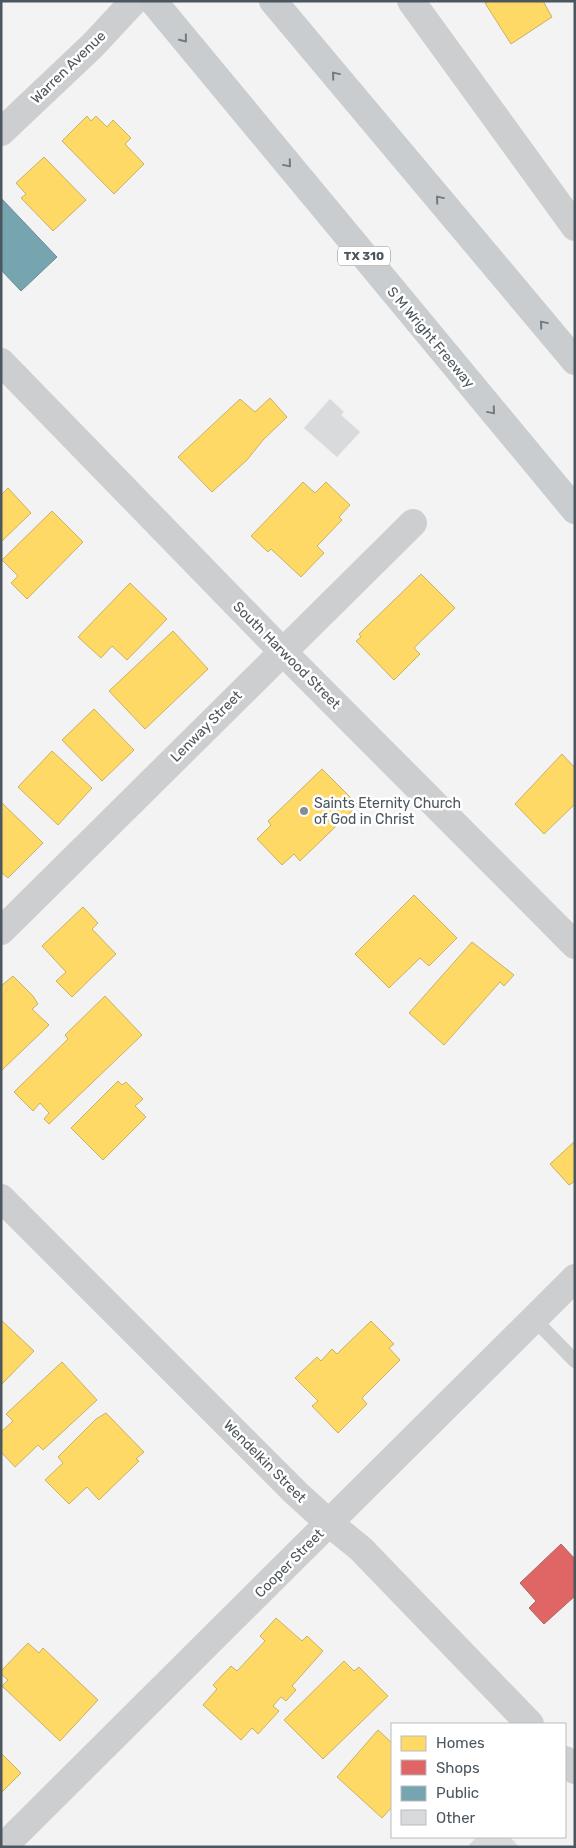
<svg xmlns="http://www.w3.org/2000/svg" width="576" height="1848" font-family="Rubik,sans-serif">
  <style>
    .homes { fill: #ffd966; stroke: #c9b264 }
    .shops { fill: #e06666; stroke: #b36164 }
    .public { fill: #76a5af; stroke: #698d97 }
    .building { fill: #d9dadb; stroke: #e5e5e6 }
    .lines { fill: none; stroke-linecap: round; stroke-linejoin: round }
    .lane { stroke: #cdced0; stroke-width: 14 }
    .street { stroke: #cdced0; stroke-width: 28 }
    .primary { stroke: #c9cdcf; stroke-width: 28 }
    .oneway { stroke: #717a80 }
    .poi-dot { fill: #868d92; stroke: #fff; stroke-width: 2 }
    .labels { text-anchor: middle; stroke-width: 5; stroke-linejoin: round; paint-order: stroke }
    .shield { fill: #fff; stroke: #81898e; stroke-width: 1 }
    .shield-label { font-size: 12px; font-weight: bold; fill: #4b565e }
    .street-label { font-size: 14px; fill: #4b565e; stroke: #fff }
    .poi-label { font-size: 14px; fill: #4b565e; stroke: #fff; text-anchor: start }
  </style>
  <rect width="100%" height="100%" fill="#f3f3f3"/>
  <!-- homes -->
  <g class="homes">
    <polygon points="489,1 543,1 552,17 511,44 485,3"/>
    <polygon points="87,116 91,121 96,116 107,127 113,120 131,138 125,144 144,164 114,194 62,141"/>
    <polygon points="44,157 86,200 53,231 21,198 26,194 16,183"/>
    <polygon points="270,398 287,417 263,440 247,460 212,492 178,457 240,399 255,412"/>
    <polygon points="303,482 315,493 326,482 350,505 339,517 342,520 317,546 324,553 301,577 271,549 268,552 251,536"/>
    <polygon points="8,488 31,513 1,542 1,495"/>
    <polygon points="52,511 83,542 27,599 11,583 18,576 2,560"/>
    <polygon points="421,574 455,608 414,648 420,654 394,680 356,641 361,637 359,634"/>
    <polygon points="130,583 167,619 127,660 112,646 101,658 78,637"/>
    <polygon points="173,631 208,669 145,729 109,691"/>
    <polygon points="94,709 134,750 102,781 62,740"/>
    <polygon points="52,751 92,788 58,825 18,787"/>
    <polygon points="562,754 575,768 575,804 544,834 515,804"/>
    <polygon points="322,769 358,805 300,861 294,854 282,865 257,839 271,825 268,821"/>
    <polygon points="1,802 43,843 8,878 1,872"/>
    <polygon points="414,895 457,938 429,966 420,958 389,988 355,954"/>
    <polygon points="83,907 98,923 92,929 116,954 72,997 56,981 66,972 42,946"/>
    <polygon points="472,942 514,975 504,986 500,982 444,1045 409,1013"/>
    <polygon points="13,976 33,996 38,1004 32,1009 49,1025 1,1071 1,986"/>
    <polygon points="105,996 142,1035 49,1124 44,1119 49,1113 40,1103 33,1111 14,1092 68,1039 65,1035"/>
    <polygon points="118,1081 122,1085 126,1082 143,1099 135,1106 146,1117 103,1160 71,1128"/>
    <polygon points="575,1141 575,1181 569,1185 550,1164"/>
    <polygon points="1,1320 34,1351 1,1385"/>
    <polygon points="371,1321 394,1344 389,1348 400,1360 362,1398 367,1404 338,1433 312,1406 318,1401 295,1378 317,1357 321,1361 332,1349 337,1354"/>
    <polygon points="62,1362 97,1400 43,1450 38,1445 15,1467 1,1452 1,1432 13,1421 6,1414"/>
    <polygon points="106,1413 144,1452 136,1459 139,1461 99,1500 87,1487 69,1504 45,1480 63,1463 58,1457 96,1419"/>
    <polygon points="276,1618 302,1641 307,1636 323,1651 292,1686 296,1690 286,1701 281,1697 273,1706 279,1711 258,1734 252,1728 241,1740 203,1705 217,1689 213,1685 231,1666 237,1671 265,1641 260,1636"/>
    <polygon points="28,1643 39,1653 43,1648 98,1700 60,1741 2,1686 8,1680 1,1674 1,1671"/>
    <polygon points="344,1661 354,1671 359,1667 388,1696 323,1759 284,1720"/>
    <polygon points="378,1730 392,1743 392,1807 382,1818 337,1777"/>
    <polygon points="1,1753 21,1773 1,1793"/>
  </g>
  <!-- shops -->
  <polygon class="shops" points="561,1544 575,1559 575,1596 544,1624 529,1608 536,1601 520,1583"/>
  <!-- public -->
  <polygon class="public" points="1,198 57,257 21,291 1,270"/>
  <!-- building -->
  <g class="building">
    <polygon points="330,399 344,412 341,415 360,432 337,457 304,428"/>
    <polygon points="477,1837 510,1837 519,1847 467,1847"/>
  </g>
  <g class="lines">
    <!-- lane -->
    <polyline class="lane" points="534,1319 575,1361"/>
    <!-- street -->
    <g class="street">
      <polyline points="411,1 575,227"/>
      <polyline points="1,132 93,45 134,1"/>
      <polyline points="1,362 283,652 575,945"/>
      <polyline points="1,931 413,523"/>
      <polyline points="1,1198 296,1493 329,1523 361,1549 530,1724"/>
      <polyline points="565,1760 575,1770"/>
      <polyline points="3,1847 575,1278"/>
    </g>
    <!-- primary -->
    <g class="primary">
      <polyline points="153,1 575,510"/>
      <polyline points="273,1 575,361"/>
    </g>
  </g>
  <!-- one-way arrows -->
  <defs><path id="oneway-chevron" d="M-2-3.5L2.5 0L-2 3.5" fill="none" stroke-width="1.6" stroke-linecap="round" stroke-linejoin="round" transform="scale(1.25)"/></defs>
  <g class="oneway">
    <use href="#oneway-chevron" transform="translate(184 39) rotate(51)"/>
    <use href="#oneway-chevron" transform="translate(335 75) rotate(-130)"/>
    <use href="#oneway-chevron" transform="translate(288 164) rotate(50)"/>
    <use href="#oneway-chevron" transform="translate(439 199) rotate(-130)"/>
    <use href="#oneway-chevron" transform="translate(543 324) rotate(-130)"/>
    <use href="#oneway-chevron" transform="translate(492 411) rotate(50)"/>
  </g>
  <!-- markers -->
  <circle class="poi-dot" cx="304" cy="811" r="5"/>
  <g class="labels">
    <!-- shield labels -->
    <rect class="shield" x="338" y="246.5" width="52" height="19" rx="4"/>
    <g class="shield-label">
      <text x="364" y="260">TX 310</text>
    </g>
    <!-- street labels -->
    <g class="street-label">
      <text transform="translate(68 67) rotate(-44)" y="5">Warren Avenue</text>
      <text transform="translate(431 337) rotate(50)" y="5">S M Wright Freeway</text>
      <text transform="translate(287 655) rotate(45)" y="5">South Harwood Street</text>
      <text transform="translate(206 726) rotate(-45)" y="5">Lenway Street</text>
      <text transform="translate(265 1461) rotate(45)" y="5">Wendelkin Street</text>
      <text transform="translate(289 1563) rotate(-45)" y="5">Cooper Street</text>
    </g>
    <!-- poi labels -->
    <g class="poi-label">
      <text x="314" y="808">Saints Eternity Church<tspan x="314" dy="16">of God in Christ</tspan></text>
    </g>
  </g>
  <!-- border -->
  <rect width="576" height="1848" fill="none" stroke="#4b565e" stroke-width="5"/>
  <!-- legend -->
  <rect x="391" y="1723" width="175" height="115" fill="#ffffff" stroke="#b7bbbf"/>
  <rect x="401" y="1736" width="25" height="15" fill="#ffd966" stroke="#b7bbbf"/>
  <text x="436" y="1748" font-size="15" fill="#4b565e">Homes</text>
  <rect x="401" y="1760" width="25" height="15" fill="#e06666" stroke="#b7bbbf"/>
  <text x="436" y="1773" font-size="15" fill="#4b565e">Shops</text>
  <rect x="401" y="1786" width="25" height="15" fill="#76a5af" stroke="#b7bbbf"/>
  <text x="436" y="1798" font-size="15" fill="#4b565e">Public</text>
  <rect x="401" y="1810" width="25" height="15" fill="#d9dadb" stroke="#b7bbbf"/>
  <text x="436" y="1823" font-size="15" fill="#4b565e">Other</text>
</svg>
